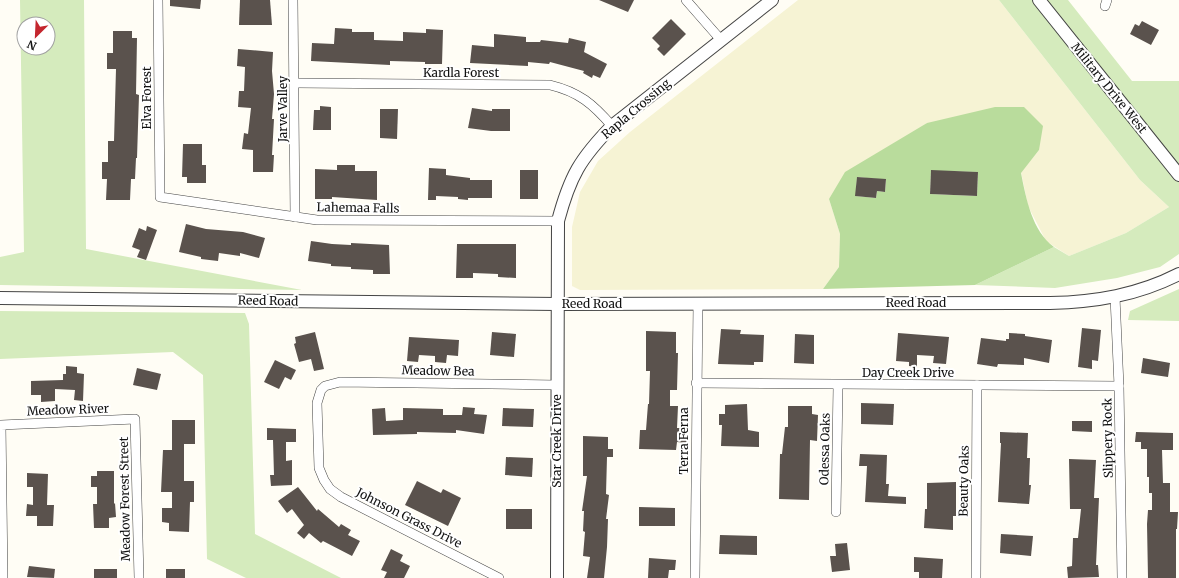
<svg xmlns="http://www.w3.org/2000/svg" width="1179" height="578" font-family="Merriweather,serif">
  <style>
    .farmland { fill: #f6f3d4 }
    .green { fill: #d5ebbd; fill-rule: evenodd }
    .forest { fill: #b9dc9c; fill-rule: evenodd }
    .building { fill: #5a524d }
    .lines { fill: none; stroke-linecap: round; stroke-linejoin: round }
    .minor-casing { stroke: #444; stroke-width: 10 }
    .tertiary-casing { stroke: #444; stroke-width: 14 }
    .minor { stroke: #fff; stroke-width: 9 }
    .tertiary { stroke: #fff; stroke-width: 12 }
    .labels { text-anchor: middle; stroke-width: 4; stroke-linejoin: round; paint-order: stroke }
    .street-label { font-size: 12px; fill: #111; stroke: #fff }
  </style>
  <rect width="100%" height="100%" fill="#fffdf5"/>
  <!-- farmland -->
  <polygon class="farmland" points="798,0 999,0 1140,180 1169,207 1126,233 1069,256 1046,241 1028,206 1021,172 1039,150 927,123 829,199 840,234 839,267 823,289 580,290 572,286 572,227 580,192 598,161 630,132"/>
  <!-- green -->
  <g class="green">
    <path d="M 20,0 L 84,0 L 86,249 L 302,290 L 0,285 L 0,257 L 24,252 ZM 24,24 L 48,24 L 48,48 L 24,48 Z"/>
    <polygon points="999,0 1068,0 1132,81 1179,81 1179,254 1160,267 1117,278 1055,288 975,285 1054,247 1069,256 1126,233 1169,207 1140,180"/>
    <polygon points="1179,289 1179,321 1128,320 1130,311"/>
    <polygon points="0,311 245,313 249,324 255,534 341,578 246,578 207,559 203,375 173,352 0,359"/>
  </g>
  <!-- forest -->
  <path class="forest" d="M 995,107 L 1024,107 L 1043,126 L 1039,150 L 1021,173 C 1026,198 1032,231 1054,247 L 975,285 L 823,289 L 839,267 L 840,234 L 829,199 L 845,172 L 927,123 ZM 931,171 L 978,172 L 977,196 L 930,194 ZM 857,177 L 886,180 L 885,192 L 877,191 L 876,198 L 856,196 Z"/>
  <!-- building -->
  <g class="building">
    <polygon points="170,0 201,0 200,9 170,6"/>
    <polygon points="240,0 270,0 272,25 239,25"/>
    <polygon points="599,0 634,0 628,12"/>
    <polygon points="671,19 686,34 664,56 657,49 660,46 652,38"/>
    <polygon points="1142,21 1159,30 1151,45 1130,34 1135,24 1139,26"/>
    <polygon points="335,28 352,29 352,32 374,32 374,40 403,41 403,32 426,33 426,29 443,30 442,64 425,64 425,62 390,61 390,65 311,61 312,43 334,44"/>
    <polygon points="113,31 132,31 132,38 137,38 136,94 139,95 137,158 136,158 135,179 131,179 130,200 106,200 107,179 102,179 102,162 108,162 108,141 114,141 116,69 107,69 107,53 113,53"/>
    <polygon points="494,34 526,37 526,42 540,42 541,40 568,43 569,38 586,42 584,52 607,64 600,78 593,75 592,78 583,73 584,71 550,62 549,64 528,62 528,66 470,63 472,45 494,47"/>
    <polygon points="238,49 273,52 272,71 274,94 272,119 274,119 272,155 274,155 273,172 253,172 253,150 242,149 244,133 248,134 251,108 238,107 239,91 244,91 245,67 237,66"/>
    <polygon points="320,106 331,107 331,130 313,130 314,110 320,110"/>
    <polygon points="472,108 492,111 492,109 510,109 510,131 491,131 468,128"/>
    <polygon points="380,109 398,109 397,139 380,138"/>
    <polygon points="183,144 202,144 202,165 206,165 206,183 187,183 187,177 182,177"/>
    <polygon points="337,165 355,165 355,171 377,171 377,200 332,197 332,199 315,199 315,169 337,170"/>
    <polygon points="429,168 446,169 446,175 470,178 470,180 492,180 492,198 468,198 468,200 458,199 458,197 436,196 436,200 428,200"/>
    <rect x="520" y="170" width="18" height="29"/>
    <polygon points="931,170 978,172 977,196 930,194"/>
    <polygon points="857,177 886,179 885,192 877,191 876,198 855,196"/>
    <polygon points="186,224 206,229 243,232 265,238 259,258 240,253 240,256 219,253 218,261 201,259 201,257 179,252"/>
    <polygon points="147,226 157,230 146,260 137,257 140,250 132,247 139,228 146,231"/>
    <polygon points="311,241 332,244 351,245 351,243 389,245 390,274 373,274 373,270 351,269 351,267 331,266 331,264 308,261"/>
    <polygon points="457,244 516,244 516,278 498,277 498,274 473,273 473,278 456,278"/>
    <polygon points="1082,328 1101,330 1098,361 1092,360 1092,369 1078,367"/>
    <polygon points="721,329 741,330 740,334 764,335 763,362 754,362 754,365 718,364"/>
    <polygon points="646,331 676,332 676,353 678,353 677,390 670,390 670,406 678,406 677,428 688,428 687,443 677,442 676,450 639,449 640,430 646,430 648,404 649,404 650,371 646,371"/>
    <polygon points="315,332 324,369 314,371 311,359 299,362 294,344 296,343 295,337"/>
    <polygon points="492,332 516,334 514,357 490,355"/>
    <polygon points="898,333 949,337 946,364 933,363 934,356 917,355 917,367 909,366 909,362 896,361"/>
    <polygon points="1009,333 1025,334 1025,336 1052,340 1049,363 1024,358 1024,365 998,364 997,367 977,364 981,338 1006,341 1006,339 1009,339"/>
    <polygon points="795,334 814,335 814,364 794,363"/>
    <polygon points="409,337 459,340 458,356 447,355 446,363 435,362 435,356 419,355 418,362 407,361"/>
    <polygon points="1143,358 1170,363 1168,377 1141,373"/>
    <polygon points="275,360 296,370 291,380 285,377 279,389 264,382"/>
    <polygon points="66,366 77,367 77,373 84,374 83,401 74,400 75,390 55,389 55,401 41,402 41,395 31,395 31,381 63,380 63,374 66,374"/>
    <polygon points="137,368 161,374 157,390 133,385"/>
    <polygon points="861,403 894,404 893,425 861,424"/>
    <polygon points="747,404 748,430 759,432 759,447 721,446 722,425 719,425 719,414 725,414 725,405"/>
    <polygon points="788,406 812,406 812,414 818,415 817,441 810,440 809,500 779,499 780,454 782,454 785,427 788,427"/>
    <polygon points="463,407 475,408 474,414 487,415 484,434 456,430 456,433 417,432 417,434 373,435 372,409 385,408 386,421 403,420 403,408 443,409 443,415 462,415"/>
    <polygon points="503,408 534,409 533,427 502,426"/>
    <polygon points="172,420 195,420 195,444 184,444 184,481 194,481 194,502 190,502 189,532 169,531 169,523 162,522 162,508 172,508 172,492 161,492 163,450 172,450"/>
    <polygon points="1072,421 1092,421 1092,432 1072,431"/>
    <polygon points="267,428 296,429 296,442 286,442 286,461 292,460 292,485 271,486 270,475 274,475 273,440 267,440"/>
    <polygon points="1000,432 1028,433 1027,458 1030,458 1029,485 1031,485 1029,504 998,502 1001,443 1000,443"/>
    <polygon points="1136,432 1173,433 1173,450 1162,450 1163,483 1170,483 1170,512 1178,512 1177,529 1176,529 1176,578 1148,578 1147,524 1148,510 1152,510 1152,493 1149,493 1149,477 1147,477 1147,449 1141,449 1141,442 1135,442"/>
    <polygon points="583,436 608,437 608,449 613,449 613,457 607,457 606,494 609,495 606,519 608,519 607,547 604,578 587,578 590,557 583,556 585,532 583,531 584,511 582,511 587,476 583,476"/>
    <polygon points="860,454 887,455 886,484 889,484 888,496 906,497 906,504 865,502 867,466 859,466"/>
    <polygon points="506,457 533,458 532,477 505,475"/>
    <polygon points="1069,459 1096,460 1094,498 1099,498 1096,565 1098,565 1099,577 1068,578 1067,567 1072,566 1073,538 1078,538 1081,509 1070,509"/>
    <polygon points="97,471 114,471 114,504 115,503 116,517 109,518 109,528 94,528 93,504 97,504 97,487 91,487 91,476 97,476"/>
    <polygon points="27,473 48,474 47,505 54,505 53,526 37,526 37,516 26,516 27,504 33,505 33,487 27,487"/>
    <polygon points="417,481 441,493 443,489 461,498 448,526 405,505"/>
    <polygon points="956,482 956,516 953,516 953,530 924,528 925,509 927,509 927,483"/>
    <polygon points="298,487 317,511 318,509 339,527 341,524 351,530 348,535 360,541 352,556 323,541 321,543 309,533 304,539 297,533 304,525 292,509 287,513 278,501"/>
    <polygon points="639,507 675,508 675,526 639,526"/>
    <rect x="506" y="509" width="26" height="20"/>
    <polygon points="1001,534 1033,536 1031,556 1000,553"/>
    <polygon points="720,535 757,536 757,555 719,554"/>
    <polygon points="847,543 850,570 832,572 830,556 836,556 835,544"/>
    <polygon points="391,549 403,555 400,561 410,566 404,578 384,578 387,572 381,570"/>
    <polygon points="914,557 943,559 942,578 919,578 919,572 914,572"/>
    <polygon points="649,558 676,560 675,570 669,570 668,578 648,578"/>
    <polygon points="29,566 55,569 54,578 27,577"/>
    <rect x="94" y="569" width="23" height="9"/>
    <rect x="166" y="569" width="19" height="9"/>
  </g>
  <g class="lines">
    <!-- minor casing -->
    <g class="minor-casing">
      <g id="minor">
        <polyline points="158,0 160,197 317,220 558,221"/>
        <polyline points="293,0 295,217"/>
        <polyline points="686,0 721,40"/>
        <polyline points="1105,6 1107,0"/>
        <path d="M 295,83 L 550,85 C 579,92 593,104 612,126"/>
        <polyline points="1115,297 1119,386 1122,578"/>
        <polyline points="696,383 1119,386"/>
        <polyline points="836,512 838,386"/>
        <polyline points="3,578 1,425 135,419 139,578"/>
        <polyline points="499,578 341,497 330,489 324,480 319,468 317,403 321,390 325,386 340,382 557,385"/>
        <polyline points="695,578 698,303"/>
        <polyline points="976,578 977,385"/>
      </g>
    </g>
    <!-- tertiary casing -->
    <g class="tertiary-casing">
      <g id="tertiary">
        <polyline points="1039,0 1179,175"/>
        <path d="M 0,298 L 558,304 L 1050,303 C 1096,302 1138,295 1179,274"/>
        <path d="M 557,578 L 558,221 C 570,176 580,159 612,126 L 772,0"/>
      </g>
    </g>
    <!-- minor -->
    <use href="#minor" class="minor"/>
    <!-- tertiary -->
    <use href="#tertiary" class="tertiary"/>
  </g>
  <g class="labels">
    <!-- street labels -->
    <g class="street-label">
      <text x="461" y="77">Kardla Forest</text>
      <text transform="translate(1109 88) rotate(51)" y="4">Military Drive West</text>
      <text transform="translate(147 98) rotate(-90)" y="4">Elva Forest</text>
      <text transform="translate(283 109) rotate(-90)" y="4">Jarve Valley</text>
      <text transform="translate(636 109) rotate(-40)" y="4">Rapla Crossing</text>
      <text transform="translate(358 208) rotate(1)" y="4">Lahemaa Falls</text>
      <text transform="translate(268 301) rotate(1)" y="4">Reed Road</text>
      <text x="916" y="307">Reed Road</text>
      <text x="592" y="308">Reed Road</text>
      <text transform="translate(438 371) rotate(1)" y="4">Meadow Bea</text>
      <text x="908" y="377">Day Creek Drive</text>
      <text transform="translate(68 410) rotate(-2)" y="4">Meadow River</text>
      <text transform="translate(1108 438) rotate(-91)" y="4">Slippery Rock</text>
      <text transform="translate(557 441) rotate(-90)" y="4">Star Creek Drive</text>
      <text transform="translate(684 441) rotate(-90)" y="4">Terra Ferna</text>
      <text transform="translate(825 449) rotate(-89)" y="4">Odessa Oaks</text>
      <text transform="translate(964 481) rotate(-89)" y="4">Beauty Oaks</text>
      <text transform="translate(125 499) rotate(-91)" y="4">Meadow Forest Street</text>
      <text transform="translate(409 518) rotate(27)" y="4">Johnson Grass Drive</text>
    </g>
  </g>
  <!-- north arrow -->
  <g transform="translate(36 36) rotate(204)"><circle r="19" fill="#ffffff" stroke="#a0a0a0"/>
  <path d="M0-3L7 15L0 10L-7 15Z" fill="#c4262e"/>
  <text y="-6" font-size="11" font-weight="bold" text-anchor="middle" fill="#111111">N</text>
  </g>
</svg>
